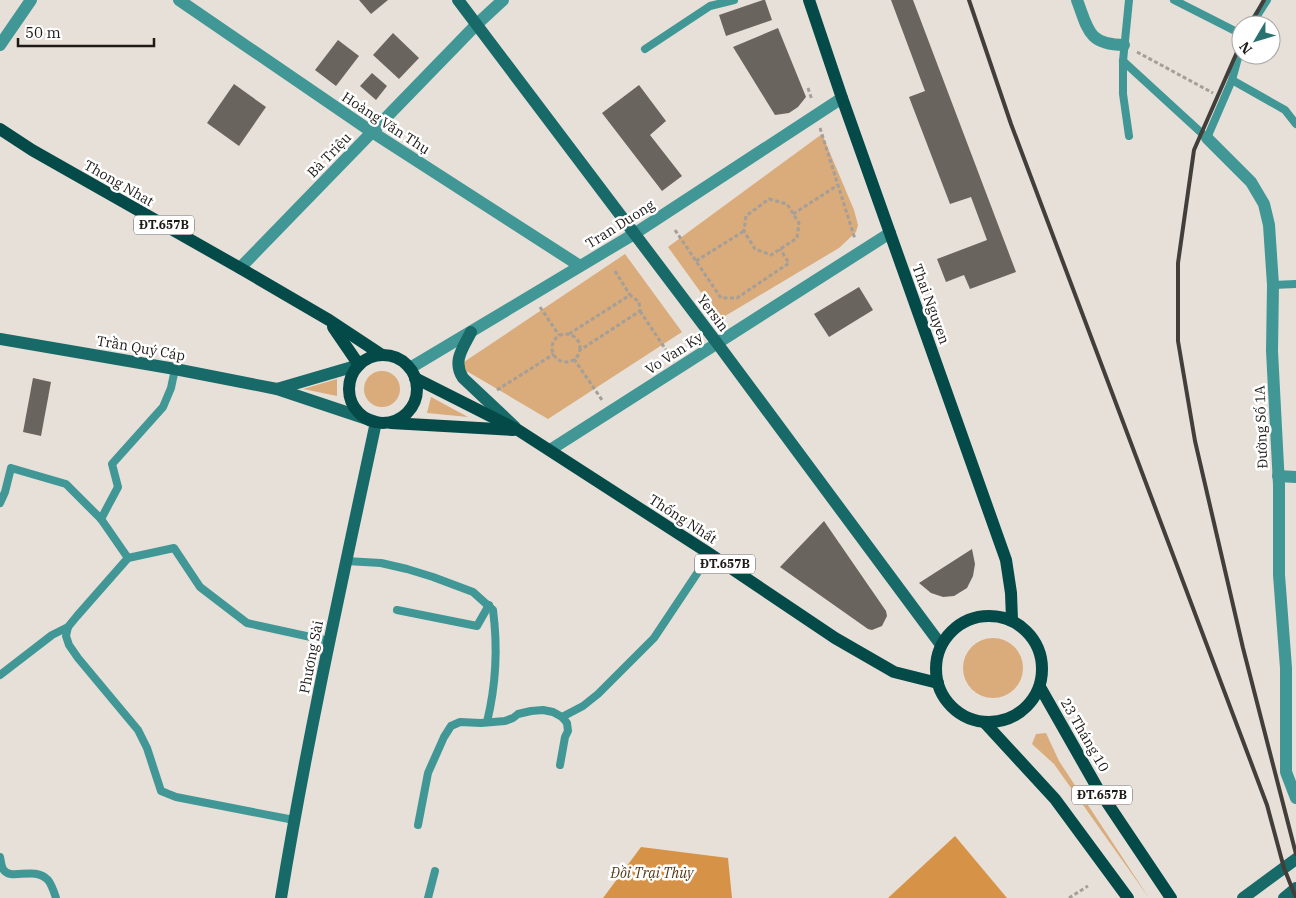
<svg xmlns="http://www.w3.org/2000/svg" width="1296" height="898" font-family="'IBM Plex Serif',serif">
  <style>
    .green { fill: #daab7b }
    .forest { fill: #d69347 }
    .building { fill: #6a645e }
    .lines { fill: none; stroke-linecap: round; stroke-linejoin: round }
    .path { stroke: #a49f98; stroke-width: 3; stroke-dasharray: 4 2.5; stroke-linecap: butt }
    .lane { stroke: #419795; stroke-width: 8 }
    .street { stroke: #419795; stroke-width: 12 }
    .secondary { stroke: #186a69; stroke-width: 12 }
    .primary { stroke: #034a49; stroke-width: 12 }
    .rail { stroke: #423e3a; stroke-width: 4 }
    .labels { text-anchor: middle; stroke-width: 5; stroke-linejoin: round; paint-order: stroke }
    .shield { fill: #fff; stroke: #615f5d; stroke-width: 1 }
    .shield-label { font-size: 12px; font-weight: bold; fill: #1d1a17 }
    .street-label { font-size: 14px; fill: #1d1a17; stroke: #fff }
    .park-label { font-size: 14px; font-style: italic; fill: #533717; stroke: #fff }
  </style>
  <rect width="100%" height="100%" fill="#e7e0d8"/>
  <!-- green -->
  <g class="green">
    <polygon points="822,134 854,210 858,225 856,232 839,248 720,319 668,247"/>
    <polygon points="625,254 682,332 548,419 458,366"/>
    <circle cx="382" cy="389" r="18"/>
    <polygon points="337,379 337,396 303,389"/>
    <polygon points="431,397 468,417 427,413"/>
    <circle cx="993" cy="668" r="30"/>
    <polygon points="1046,733 1059,761 1149,898 1054,764 1032,744 1036,734"/>
  </g>
  <!-- forest -->
  <g class="forest">
    <polygon points="955,836 1007,898 888,898"/>
    <polygon points="641,847 728,858 732,898 603,898"/>
  </g>
  <!-- building -->
  <g class="building">
    <polygon points="359,0 388,0 371,14"/>
    <polygon points="763,0 765,0 772,20 726,36 719,15"/>
    <polygon points="891,0 913,0 1016,272 970,289 964,275 946,282 937,259 987,240 971,197 950,204 909,97 925,91"/>
    <polygon points="778,28 806,97 798,107 789,113 775,115 733,47"/>
    <polygon points="393,33 419,58 399,79 373,55"/>
    <polygon points="338,40 359,56 336,86 315,70"/>
    <polygon points="372,73 387,86 376,100 360,86"/>
    <polygon points="234,84 266,107 239,146 207,123"/>
    <polygon points="639,85 666,121 650,135 682,176 662,191 602,113"/>
    <polygon points="859,287 873,310 829,337 814,314"/>
    <polygon points="33,378 51,382 41,436 23,432"/>
    <polygon points="824,521 886,611 887,616 882,626 872,630 868,629 780,567"/>
    <polygon points="972,549 975,564 973,576 967,588 954,596 943,597 931,593 919,583"/>
  </g>
  <g class="lines">
    <!-- path -->
    <g class="path">
      <polyline points="1137,52 1213,93"/>
      <polyline points="808,88 812,100"/>
      <polyline points="820,128 855,239"/>
      <polygon points="769,199 787,204 799,223 797,238 771,255 755,249 744,231 746,216"/>
      <polyline points="793,214 838,185"/>
      <polyline points="675,230 721,298 737,298 789,263 780,249"/>
      <polyline points="696,261 744,231"/>
      <polyline points="615,271 630,295"/>
      <polyline points="540,307 559,335"/>
      <polyline points="640,311 670,356"/>
      <polyline points="569,334 630,295 639,302 640,311 580,350"/>
      <circle cx="566" cy="348" r="14"/>
      <polyline points="574,359 602,400"/>
      <polyline points="497,390 554,354"/>
      <polyline points="1069,898 1088,886"/>
    </g>
    <!-- lane -->
    <g class="lane">
      <polyline points="1174,0 1241,34"/>
      <polyline points="1251,25 1267,0"/>
      <polyline points="645,49 710,6 734,0"/>
      <polyline points="1123,61 1207,138 1232,80 1241,47"/>
      <polyline points="1232,80 1285,110 1296,124"/>
      <polyline points="1129,136 1123,94 1123,61 1129,0"/>
      <polyline points="1273,285 1296,284"/>
      <polyline points="0,503 5,492 11,468 66,484 101,519 128,558"/>
      <polyline points="101,519 118,487 112,464 163,407 171,388 175,369"/>
      <path d="M 346,561 L 381,563 L 407,569 L 433,577 L 473,592 L 493,610 C 498,648 496,685 487,722"/>
      <polyline points="397,610 477,626 489,605"/>
      <polyline points="0,675 52,635 68,627"/>
      <polyline points="562,717 583,706 598,694 654,638 710,554"/>
      <polyline points="294,820 176,797 161,791 147,748 138,730 78,658 69,645 66,636 68,627 77,616 128,558 174,548 200,587 247,623 329,641"/>
      <polyline points="418,825 428,773 444,737 451,726 460,722 481,723 505,721 513,718 518,714 531,711 543,710 553,712 562,717 567,723 568,731 565,737 560,765"/>
      <path d="M 0,857 C 1,861 1,866 3,869 C 10,882 34,865 48,880 C 52,885 54,892 56,898"/>
      <polyline points="428,898 435,871"/>
    </g>
    <!-- street -->
    <g class="street">
      <polyline points="179,0 372,132 580,266"/>
      <path d="M 1077,0 C 1088,29 1088,45 1124,45"/>
      <polyline points="0,45 31,0"/>
      <polyline points="1207,138 1251,182 1264,204 1269,225 1273,285 1272,351 1279,485 1279,575 1286,668 1286,772 1296,798"/>
      <polyline points="240,268 476,25 503,0"/>
      <polyline points="410,368 634,234 842,98"/>
      <polyline points="550,450 890,233"/>
      <polyline points="1278,476 1296,477"/>
    </g>
    <!-- secondary -->
    <g class="secondary">
      <polyline points="458,0 717,343 941,645"/>
      <path d="M 471,332 C 463,348 452,361 463,378 L 515,427"/>
      <path d="M 0,339 L 175,369 L 277,389 L 376,422 C 342,581 307,739 281,898"/>
      <polyline points="277,389 359,365"/>
      <polyline points="1243,898 1296,859"/>
      <polyline points="1284,898 1296,888"/>
    </g>
    <!-- primary -->
    <g class="primary">
      <polyline points="809,0 842,98 1006,560 1011,593 1012,620"/>
      <polyline points="0,129 32,150 240,268 329,320 382,355"/>
      <polyline points="333,327 359,365"/>
      <circle cx="383" cy="389" r="34"/>
      <polyline points="415,378 518,430 710,554 835,638 894,672 938,683"/>
      <polyline points="391,423 513,430"/>
      <circle cx="989" cy="669" r="53"/>
      <polyline points="1040,687 1098,789 1171,898"/>
      <polyline points="985,723 1055,799 1128,898"/>
    </g>
    <!-- rail -->
    <g class="rail">
      <polyline points="969,0 1011,124 1267,805 1284,868 1296,898"/>
      <polyline points="1250,25 1264,0"/>
      <polyline points="1241,43 1194,150 1178,263 1178,341 1195,441 1243,648 1296,854"/>
    </g>
  </g>
  <g class="labels">
    <!-- shield labels -->
    <g class="shield">
      <rect x="134" y="215.5" width="60" height="19" rx="4"/>
      <rect x="695" y="554.5" width="60" height="19" rx="4"/>
      <rect x="1072" y="785.5" width="60" height="19" rx="4"/>
    </g>
    <g class="shield-label">
      <text x="164" y="229">ĐT.657B</text>
      <text x="725" y="568">ĐT.657B</text>
      <text x="1102" y="799">ĐT.657B</text>
    </g>
    <!-- street labels -->
    <g class="street-label">
      <text transform="translate(386 123) rotate(33)" y="5">Hoàng Văn Thụ</text>
      <text transform="translate(329 155) rotate(-46)" y="5">Bà Triệu</text>
      <text transform="translate(119 183) rotate(30)" y="5">Thong Nhat</text>
      <text transform="translate(620 224) rotate(-32)" y="5">Tran Duong</text>
      <text transform="translate(931 304) rotate(70)" y="5">Thai Nguyen</text>
      <text transform="translate(713 313) rotate(53)" y="5">Yersin</text>
      <text transform="translate(141 348) rotate(10)" y="5">Trần Quý Cáp</text>
      <text transform="translate(674 353) rotate(-33)" y="5">Vo Van Ky</text>
      <text transform="translate(1261 427) rotate(-92)" y="5">Đường Số 1A</text>
      <text transform="translate(683 519) rotate(33)" y="5">Thống Nhất</text>
      <text transform="translate(311 657) rotate(-79)" y="5">Phương Sài</text>
      <text transform="translate(1085 735) rotate(60)" y="5">23 Tháng 10</text>
    </g>
    <!-- park labels -->
    <g class="park-label">
      <text x="652" y="878">Đồi Trại Thủy</text>
    </g>
  </g>
  <!-- north arrow -->
  <g transform="translate(1256 40) rotate(232)"><circle r="24" fill="#ffffff" stroke="#a5a3a2"/>
  <path d="M0-4L9 19L0 12L-9 19Z" fill="#287271"/>
  <text y="-8" font-size="14" font-weight="bold" text-anchor="middle" fill="#1d1a17">N</text>
  </g>
  <!-- scale -->
  <path d="M18 38v8h136v-8" fill="none" stroke="#1d1a17" stroke-width="2.5"/>
  <text x="25" y="38" font-size="15" fill="#1d1a17" stroke="#ffffff" stroke-width="4" paint-order="stroke">50 m</text>
</svg>
